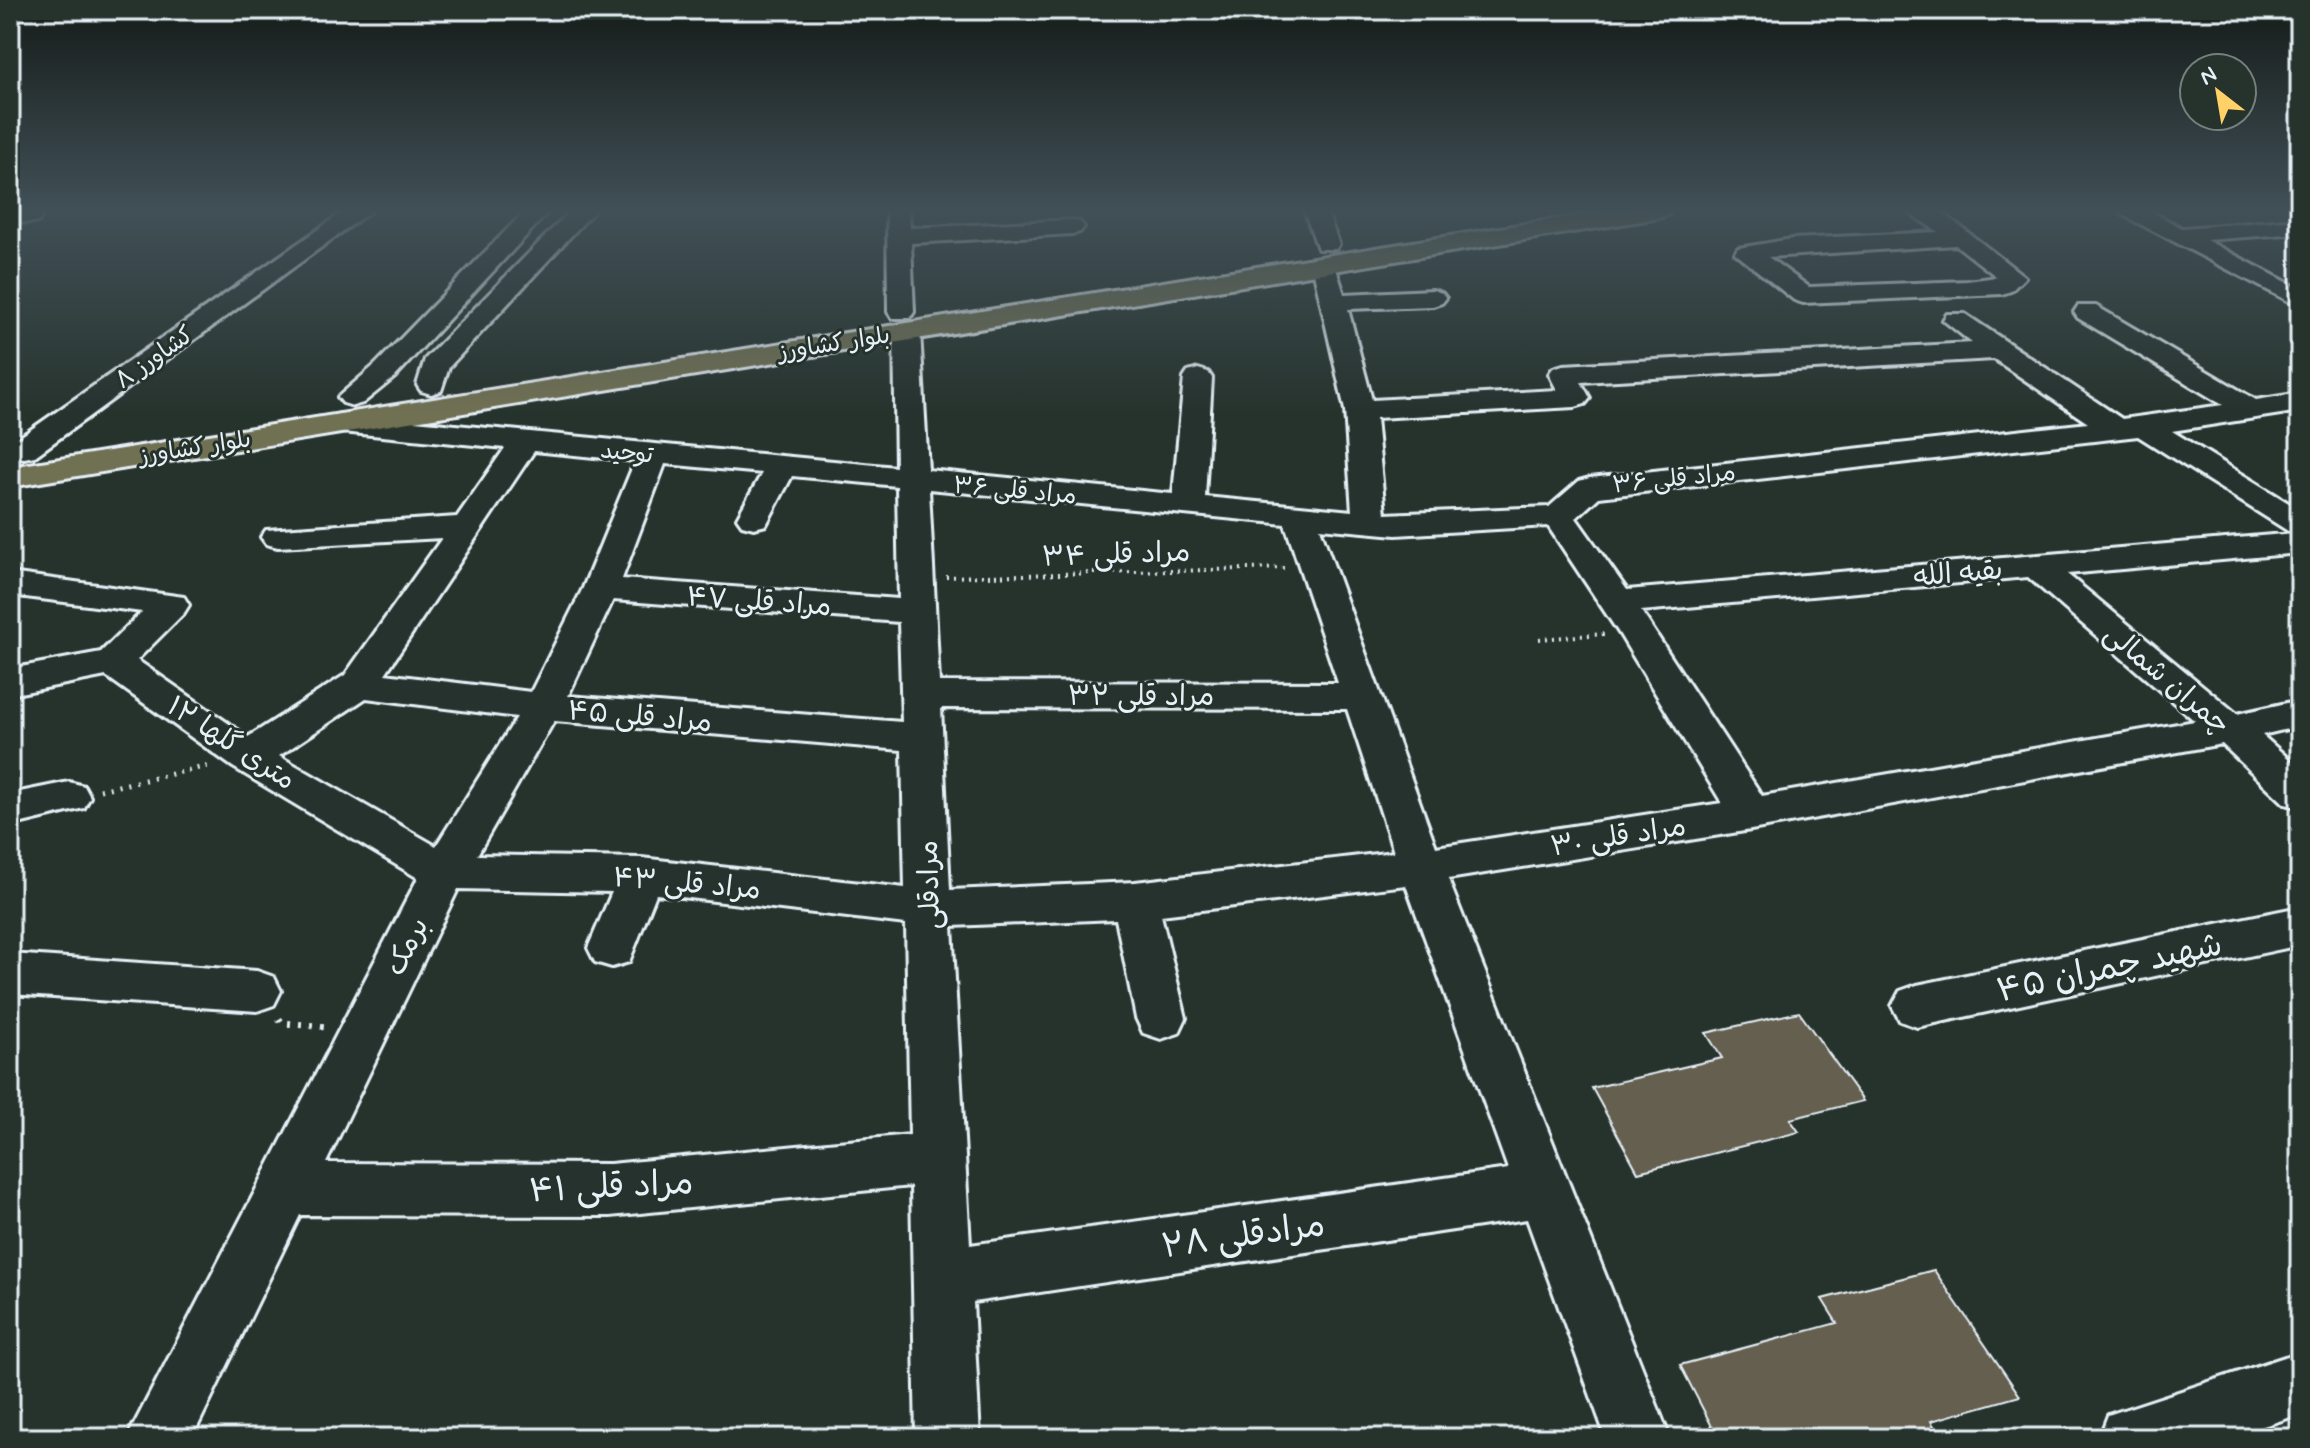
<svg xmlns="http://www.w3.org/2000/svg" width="2310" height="1448" font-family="Mynerve,'Playpen Sans Arabic',sans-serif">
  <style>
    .building { fill: #655e4f; stroke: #e8f1f8; stroke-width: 2 }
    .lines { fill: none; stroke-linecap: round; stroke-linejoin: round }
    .minor-casing { stroke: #e8f1f8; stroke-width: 6 }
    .major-casing { stroke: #e8f1f8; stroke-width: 6 }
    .path-far2 { stroke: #e8f1f8; stroke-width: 4; stroke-dasharray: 2 5; stroke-linecap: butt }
    .path-far1 { stroke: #e8f1f8; stroke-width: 5; stroke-dasharray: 2 7; stroke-linecap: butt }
    .path { stroke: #e8f1f8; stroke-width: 7; stroke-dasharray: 3 8; stroke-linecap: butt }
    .minor { fill: #26332d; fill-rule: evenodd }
    .major { fill: #706f52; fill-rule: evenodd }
    .labels { text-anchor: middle; stroke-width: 6; stroke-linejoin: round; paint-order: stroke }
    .far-street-label { font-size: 24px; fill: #e8f1f8; stroke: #26332d }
    .street-label { font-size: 28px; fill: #e8f1f8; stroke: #26332d }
    .near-street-label { font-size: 34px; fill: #e8f1f8; stroke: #26332d }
  </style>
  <rect width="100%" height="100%" fill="#26332d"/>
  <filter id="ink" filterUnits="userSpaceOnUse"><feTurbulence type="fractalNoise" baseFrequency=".0125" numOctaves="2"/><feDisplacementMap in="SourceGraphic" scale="16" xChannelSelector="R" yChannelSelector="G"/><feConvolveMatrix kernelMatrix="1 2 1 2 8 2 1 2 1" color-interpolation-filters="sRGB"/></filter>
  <g filter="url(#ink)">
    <!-- building -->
    <g class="building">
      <polygon points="1799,1012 1863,1101 1790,1119 1799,1132 1638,1172 1592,1088 1722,1058 1706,1033"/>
      <polygon points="1934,1270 2020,1396 1931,1421 1941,1438 1718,1438 1680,1365 1837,1323 1822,1299"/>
    </g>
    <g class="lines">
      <!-- minor casing -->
      <g class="minor-casing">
        <g id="minor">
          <polygon points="10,210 38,212 42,217 38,222 10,223"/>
          <polygon points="346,210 372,210 35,456 24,458 13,456 10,447 13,442"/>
          <polygon points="526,210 550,210 395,377 363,403 353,406 343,403 338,397 375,365"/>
          <polygon points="571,210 595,210 449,367 441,391 431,394 421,391 417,385 425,359"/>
          <polygon points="887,210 909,210 910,228 1072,220 1080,222 1084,227 1080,232 1072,234 911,243 914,312 910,318 892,318 888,312"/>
          <polygon points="1304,210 1326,210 1339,244 1336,249 1318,249"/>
          <path d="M 1905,210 L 1934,210 L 1948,217 L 2025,277 L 2011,291 L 2002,294 L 1803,303 L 1794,300 L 1735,253 L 1738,248 L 1792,239 L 1938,232 ZM 1956,245 L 1997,277 L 1967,281 L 1809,287 L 1768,257 Z"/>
          <polygon points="2120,210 2148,210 2182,228 2300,219 2300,233 2206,240 2300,289 2300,307 2123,215"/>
          <path d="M 1324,257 L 1333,259 L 1344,294 L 1433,290 L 1442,293 L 1446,298 L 1442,303 L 1433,306 L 1348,309 L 1372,400 L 1557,390 L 1549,374 L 1553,368 L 1563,365 L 1972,343 L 1943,320 L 1947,314 L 1965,314 L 2122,419 L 2223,405 L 2078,318 L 2074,312 L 2078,306 L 2096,306 L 2256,400 L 2300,393 L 2300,411 L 2172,431 L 2300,510 L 2300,553 L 2067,574 L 2237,714 L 2300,700 L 2300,726 L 2262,735 L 2300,769 L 2300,808 L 2285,804 L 2222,744 L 1751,830 L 1448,879 L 1670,1438 L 1606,1438 L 1527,1219 L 973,1302 L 980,1438 L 916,1438 L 911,1186 L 610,1216 L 300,1215 L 192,1438 L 127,1438 L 418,878 L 233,767 L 106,676 L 10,695 L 10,669 L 101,652 L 142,612 L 10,595 L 10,573 L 184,597 L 189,605 L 184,613 L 137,660 L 248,737 L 345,675 L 442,538 L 278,547 L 266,544 L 261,537 L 266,530 L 457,517 L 505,448 L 341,432 L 330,429 L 326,423 L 330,417 L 341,414 L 896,467 L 894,331 L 897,325 L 917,325 L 920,331 L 928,470 L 1173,494 L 1184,378 L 1188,372 L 1198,369 L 1208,372 L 1212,378 L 1205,497 L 1352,511 L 1345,410 L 1312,264 L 1315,259 ZM 1994,359 L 2088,423 L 1590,478 L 1579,481 L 1549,507 L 1385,514 L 1376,418 L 1575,407 L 1585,404 L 1590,398 L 1581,382 ZM 2138,436 L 2288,531 L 2296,533 L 1627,590 L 1576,518 L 1599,497 ZM 534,451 L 635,461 L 583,588 L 531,692 L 385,674 ZM 665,464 L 762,473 L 737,518 L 742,525 L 754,528 L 766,525 L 792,476 L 897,486 L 899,599 L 622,579 ZM 929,489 L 1285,524 L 1338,683 L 939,682 ZM 1548,526 L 1619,633 L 1722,803 L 1436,847 L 1320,528 L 1396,535 ZM 2028,577 L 2195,721 L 1762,796 L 1641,611 ZM 613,600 L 899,622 L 902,722 L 568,696 ZM 366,698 L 517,717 L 436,846 L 279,756 ZM 941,708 L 1347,709 L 1394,852 L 1135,882 L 950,890 ZM 554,721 L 902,750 L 905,888 L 641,858 L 477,855 ZM 1406,885 L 1508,1169 L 970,1245 L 952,926 L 1116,919 L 1136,1018 L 1143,1033 L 1161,1039 L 1179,1033 L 1186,1018 L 1161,915 ZM 458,889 L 612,892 L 588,948 L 595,962 L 612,967 L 629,962 L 656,894 L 906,924 L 910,1135 L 610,1164 L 326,1163 Z"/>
          <polygon points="69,782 84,786 90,797 84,808 10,826 10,794"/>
          <polygon points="2300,907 2300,945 1917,1027 1900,1021 1892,1006 1900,991 1917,985"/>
          <polygon points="10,954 257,971 274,977 281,991 274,1005 257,1011 10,994"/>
          <polygon points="2300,1352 2300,1414 2227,1438 2099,1438 2108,1415"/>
        </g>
      </g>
      <!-- major casing -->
      <g class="major-casing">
        <polygon id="major" points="1612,210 1672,210 1668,215 1659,218 10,487 10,467"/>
      </g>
      <!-- path-far2 -->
      <g class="path-far2">
        <polyline points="946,577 1284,568"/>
        <polyline points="1539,639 1604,634"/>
      </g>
      <!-- path-far1 -->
      <polyline class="path-far1" points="100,790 208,766"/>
      <!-- path -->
      <polyline class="path" points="279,1019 282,1023 327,1027"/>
      <!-- minor -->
      <use href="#minor" class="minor"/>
      <!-- major -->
      <use href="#major" class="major"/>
    </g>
  </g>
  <!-- sky -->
  <linearGradient id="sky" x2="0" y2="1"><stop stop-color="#151c19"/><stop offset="0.51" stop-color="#415057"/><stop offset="1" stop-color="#415057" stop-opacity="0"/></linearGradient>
  <rect width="2310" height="413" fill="url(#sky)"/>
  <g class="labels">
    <!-- far-street labels -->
    <g class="far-street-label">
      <text transform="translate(834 343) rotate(-9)" y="8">بلوار کشاورز</text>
      <text transform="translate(154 357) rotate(-35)" y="8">کشاورز ۸</text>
      <text transform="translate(195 447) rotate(-9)" y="8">بلوار کشاورز</text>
      <text transform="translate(627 452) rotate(6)" y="8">توحید</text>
      <text transform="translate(1674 478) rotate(-6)" y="8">مراد قلی ۳۶</text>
      <text transform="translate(1015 490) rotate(5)" y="8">مراد قلی ۳۶</text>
    </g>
    <!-- street labels -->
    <g class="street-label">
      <text transform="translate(1116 553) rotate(-2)" y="10">مراد قلی ۳۴</text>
      <text transform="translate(1958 572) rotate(-5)" y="10">بقیه الله</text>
      <text transform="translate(759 600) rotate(4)" y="10">مراد قلی ۴۷</text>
      <text transform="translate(2168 678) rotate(40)" y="10">چمران شمالی</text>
      <text x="1141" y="705">مراد قلی ۳۲</text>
      <text transform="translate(640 715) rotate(5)" y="10">مراد قلی ۴۵</text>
      <text transform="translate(232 742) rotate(33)" y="10">۱۲ متری گلها</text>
      <text transform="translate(1618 835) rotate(-9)" y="10">مراد قلی ۳۰</text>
      <text transform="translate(687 882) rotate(5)" y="10">مراد قلی ۴۳</text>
      <text transform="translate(928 885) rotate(-92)" y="10">مرادقلی</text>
      <text transform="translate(406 946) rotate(-63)" y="10">برمک</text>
    </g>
    <!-- near-street labels -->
    <g class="near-street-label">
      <text transform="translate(2109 966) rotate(-12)" y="12">شهید چمران ۴۵</text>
      <text transform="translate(611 1185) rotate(-3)" y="12">مراد قلی ۴۱</text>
      <text transform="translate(1243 1234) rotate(-8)" y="12">مرادقلی ۲۸</text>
    </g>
  </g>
  <!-- margin -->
  <rect width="2310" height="1448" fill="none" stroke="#26332d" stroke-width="40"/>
  <rect x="20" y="20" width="2270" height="1408" fill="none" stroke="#e8f1f8" stroke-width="3" filter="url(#ink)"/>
  <!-- north arrow -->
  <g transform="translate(2218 92) rotate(329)"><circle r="38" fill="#26332d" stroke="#747f7e" stroke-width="2"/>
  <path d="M0-6L14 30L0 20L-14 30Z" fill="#ffd166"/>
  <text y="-12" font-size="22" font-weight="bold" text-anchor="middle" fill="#e8f1f8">N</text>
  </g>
</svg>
